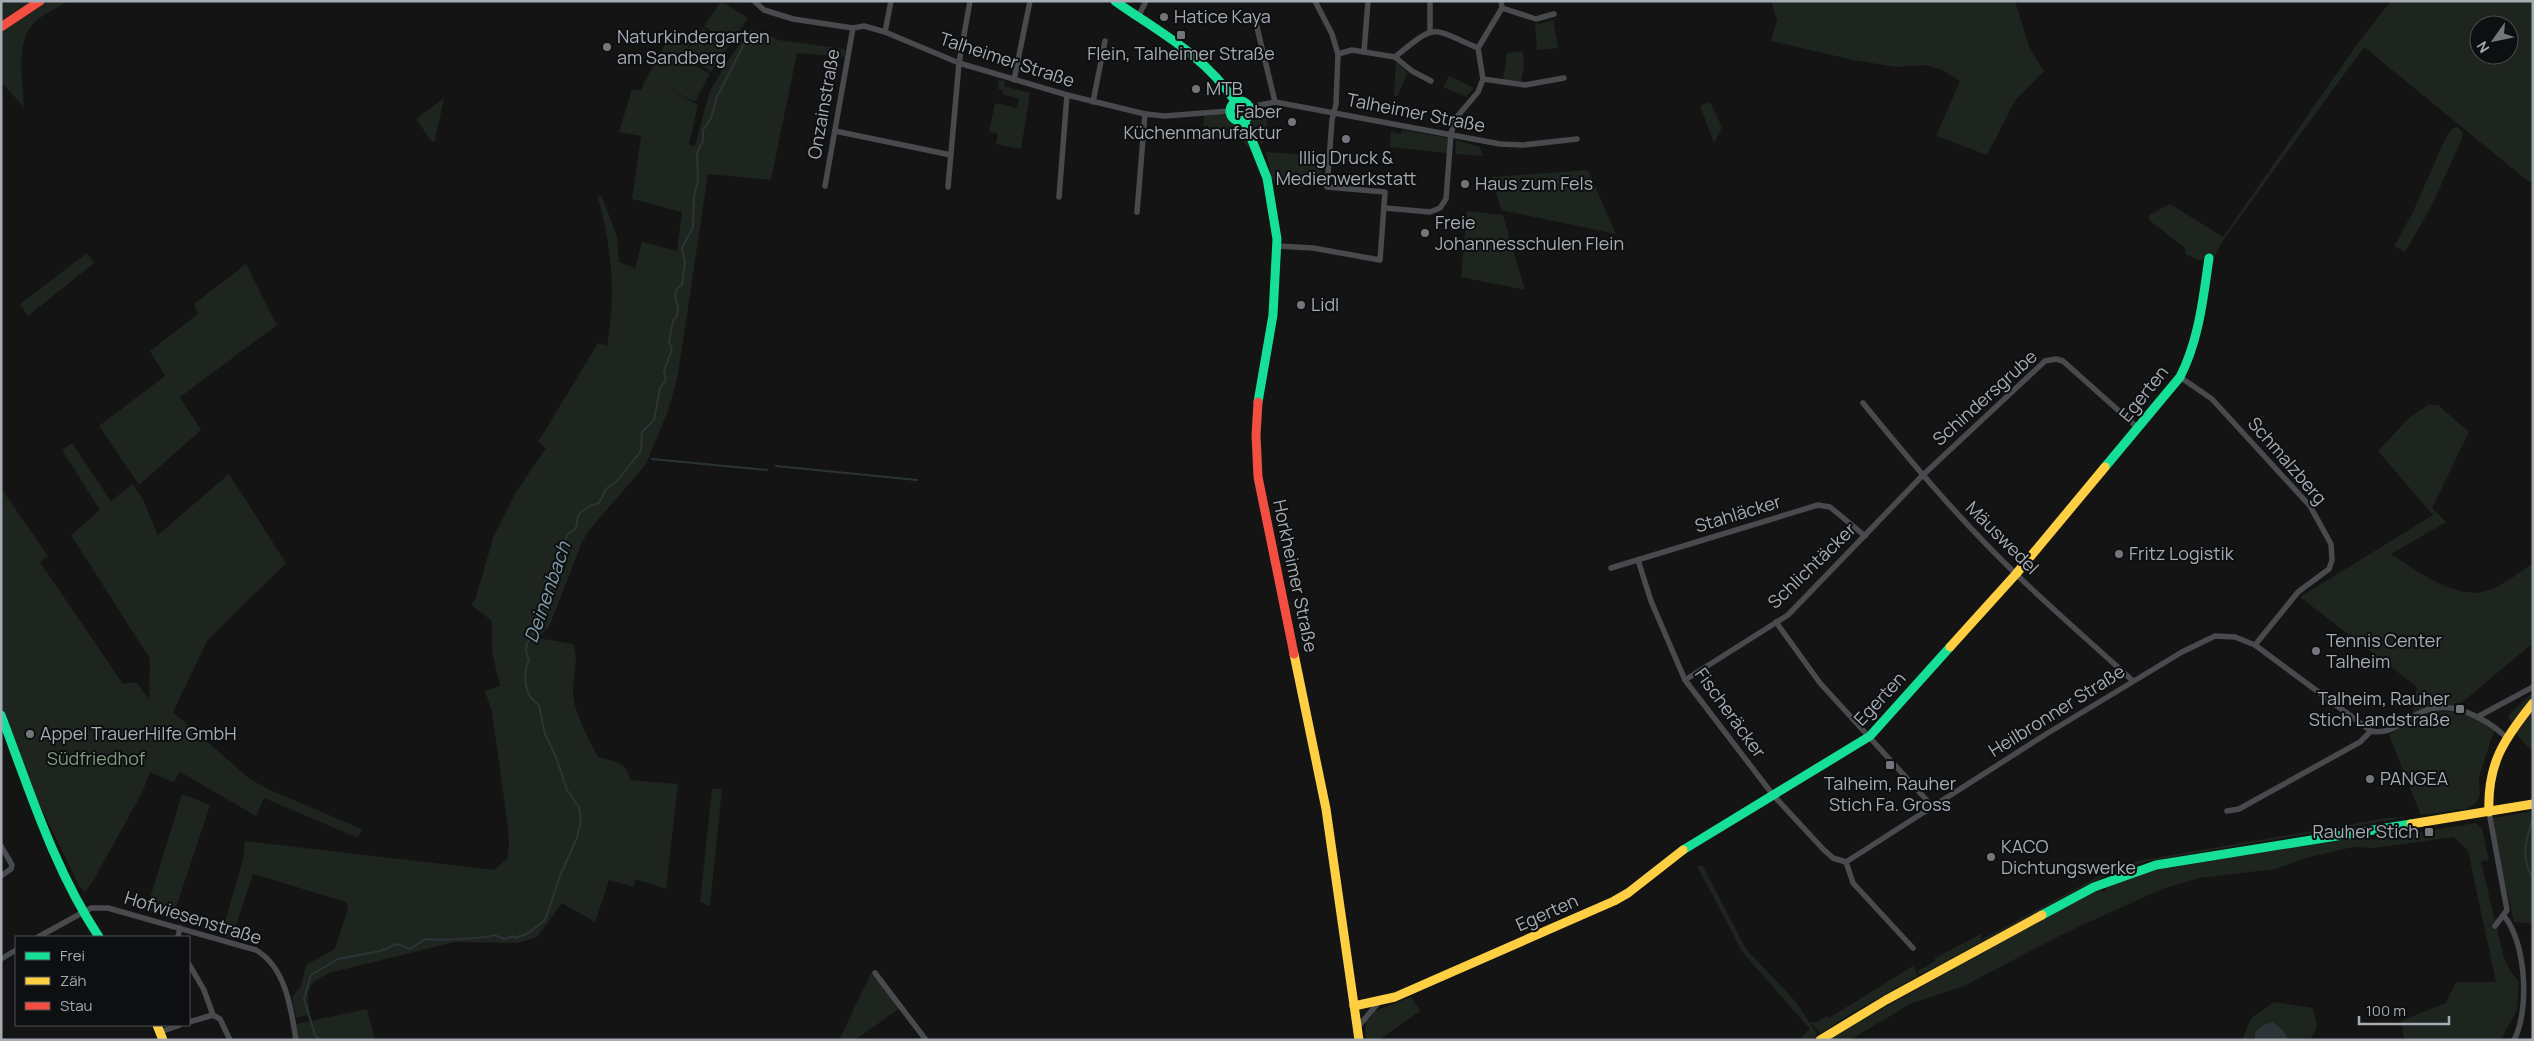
<svg xmlns="http://www.w3.org/2000/svg" width="2534" height="1041" font-family="Manrope,sans-serif">
  <style>
    .green { fill: #1e241e; fill-rule: evenodd }
    .water { fill: #2c3438 }
    .lines { fill: none; stroke-linecap: round; stroke-linejoin: round }
    .stream { stroke: #2c3438; stroke-width: 2 }
    .street { stroke: #484a4d; stroke-width: 5.5 }
    .fast { stroke: #16e098; stroke-width: 9 }
    .slow { stroke: #ffcf43; stroke-width: 9 }
    .jam { stroke: #f24e42; stroke-width: 9 }
    .poi-dot { fill: #73777c; stroke: #0e0f10; stroke-width: 2 }
    .labels { text-anchor: middle; stroke-width: 4; stroke-linejoin: round; paint-order: stroke }
    .poi-label { font-size: 18px; fill: #a6acb4; stroke: #0e0f10; text-anchor: start }
    .street-label { font-size: 18px; fill: #a6acb4; stroke: #0e0f10 }
    .park-label { font-size: 18px; fill: #819d7f; stroke: #0e0f10 }
    .water-label { font-size: 19px; font-style: italic; fill: #809dac; stroke: #0e0f10 }
  </style>
  <rect width="100%" height="100%" fill="#141414"/>
  <!-- green -->
  <g class="green">
    <path d="M 1,1 L 67,1 C 58,8 46,13 37,20 C 14,38 23,82 24,107 L 1,82 Z"/>
    <polygon points="721,1 748,18 730,45 704,26"/>
    <polygon points="1771,1 2015,1 2030,49 2044,71 2015,101 1987,155 1936,136 1960,81 1942,70 1925,65 1896,67 1853,60 1771,41 1777,20"/>
    <path d="M 2391,1 L 2533,1 L 2533,179 L 2529,182 L 2364,47 L 2224,239 L 2213,259 L 2199,260 L 2185,254 L 2185,248 L 2149,220 L 2149,215 L 2170,204 L 2223,237 L 2358,43 ZM 2479,25 L 2509,25 L 2509,55 L 2479,55 Z"/>
    <polygon points="1553,20 1558,48 1537,50 1535,25"/>
    <path d="M 703,28 L 729,46 L 711,72 L 685,54 L 682,58 L 710,74 L 695,102 L 666,87 L 698,105 L 689,145 L 695,146 L 709,93 L 727,62 L 750,30 L 762,32 L 778,40 L 845,49 L 845,57 L 797,53 L 771,180 L 708,174 L 678,375 L 668,411 L 646,464 L 591,528 L 582,542 L 549,627 L 538,638 L 573,644 C 580,660 572,677 573,694 C 575,716 589,738 598,757 C 613,761 628,762 630,780 L 678,784 L 666,889 L 635,879 L 634,887 L 609,880 L 595,922 L 562,903 L 537,937 L 517,943 L 455,942 L 333,972 C 308,982 305,987 310,1014 L 296,1018 L 292,997 L 301,986 L 306,965 L 335,949 L 348,908 L 346,902 L 253,874 L 232,938 L 221,935 L 243,859 L 245,841 L 494,870 L 507,859 L 509,843 L 508,828 L 492,712 L 485,691 L 500,686 L 492,652 L 492,621 L 471,605 L 475,600 L 494,535 L 516,492 L 546,448 L 538,442 L 598,343 L 607,346 C 616,294 612,245 597,195 L 602,197 L 617,236 L 619,262 L 635,268 L 642,242 L 677,251 L 682,212 L 632,199 L 641,136 L 619,132 L 632,89 L 641,90 C 647,74 657,61 665,45 L 681,45 L 692,35 L 687,51 Z"/>
    <polygon points="1523,51 1524,66 1521,82 1503,80 1507,53"/>
    <polygon points="1396,62 1408,72 1397,97 1394,95"/>
    <polygon points="1449,76 1474,88 1466,97 1443,87"/>
    <polygon points="999,80 1005,81 1004,86 1030,93 1021,149 996,144 998,134 989,132 995,103 1017,108 1019,99 1002,94 1003,90 998,89"/>
    <polygon points="444,98 435,141 432,142 416,119"/>
    <polygon points="1710,102 1722,127 1714,143 1700,106"/>
    <path d="M 1257,108 L 1270,111 L 1268,113 L 1266,133 L 1263,135 L 1263,144 C 1252,137 1246,117 1257,108 Z"/>
    <path d="M 1225,114 C 1229,121 1235,121 1240,126 C 1251,139 1257,162 1261,178 L 1254,155 L 1242,140 L 1208,137 L 1208,126 L 1203,126 L 1204,116 Z"/>
    <polygon points="2458,127 2463,133 2461,141 2432,205 2405,252 2394,246 2412,214 2446,137 2452,129"/>
    <polygon points="1402,130 1448,138 1447,153 1390,147 1391,132 1401,134"/>
    <polygon points="1456,140 1480,147 1483,156 1455,154"/>
    <polygon points="1266,152 1322,156 1321,183 1313,183 1313,187 1281,185 1272,179"/>
    <polygon points="1588,170 1616,234 1501,210 1492,177"/>
    <polygon points="1467,211 1503,215 1525,290 1461,277"/>
    <polygon points="87,253 94,263 28,316 20,304"/>
    <polygon points="246,264 277,325 180,397 201,430 139,485 99,426 165,376 150,351 198,314 194,304"/>
    <path d="M 2428,405 L 2438,405 L 2469,432 L 2432,508 L 2446,522 L 2391,554 C 2417,570 2454,600 2486,591 C 2503,586 2518,573 2533,563 L 2533,643 L 2454,709 L 2425,710 L 2412,717 L 2417,687 L 2300,597 L 2433,515 L 2378,451 L 2410,417 Z"/>
    <polygon points="72,443 111,501 133,484 143,500 158,535 229,474 286,563 207,641 173,712 250,779 268,789 362,829 358,838 264,798 256,816 180,772 173,782 150,772 142,793 94,879 85,892 79,886 1,724 1,488 48,556 40,562 123,684 136,682 149,699 150,659 71,535 100,510 62,450"/>
    <polygon points="2533,692 2533,752 2518,736 2508,716"/>
    <path d="M 2437,711 C 2460,711 2477,715 2495,728 L 2479,777 L 2480,795 L 2476,803 L 2466,809 L 2421,815 L 2389,735 L 2425,712 Z"/>
    <polygon points="712,789 722,789 710,906 700,902"/>
    <polygon points="182,794 210,805 172,919 146,911"/>
    <polygon points="2533,811 2533,924 2514,922 2499,856 2493,818"/>
    <polygon points="2408,817 2147,861 2113,872 2095,881 1920,975 1918,971 1935,961 1935,958 1981,934 1981,940 2116,867 2143,860 2387,818"/>
    <polygon points="2476,823 2482,828 2489,860 2481,862 2504,958 2511,972 2519,981 2517,1010 2501,1040 2404,1040 2401,1021 2446,1003 2456,982 2496,982 2468,851 2454,837 2374,848 2353,847 2306,858 2276,869 2199,878 2162,889 2065,933 1964,986 1910,1004 1850,1040 1826,1040 2099,888 2103,892 2107,890 2104,885 2148,870 2343,838 2371,838 2371,840"/>
    <polygon points="1697,866 1703,866 1746,949 1796,1002 1816,1032 1816,1037 1812,1040 1798,1040 1810,1029 1743,953"/>
    <polygon points="1913,966 1918,976 1850,1014 1821,1033 1810,1022 1817,1022 1827,1016 1829,1018"/>
    <polygon points="871,973 900,1008 855,1040 839,1040"/>
    <polygon points="1411,997 1420,1011 1379,1040 1365,1040 1366,1019 1369,1020 1375,1011"/>
    <polygon points="2274,1002 2313,1008 2317,1027 2310,1040 2289,1040 2283,1030 2255,1032 2255,1040 2242,1040 2251,1018"/>
    <polygon points="367,1009 375,1040 298,1040 296,1024"/>
  </g>
  <!-- water -->
  <polygon class="water" points="2273,1022 2283,1030 2289,1040 2255,1040 2255,1032 2264,1025"/>
  <g class="lines">
    <!-- stream -->
    <g class="stream">
      <polyline points="652,459 767,470"/>
      <polyline points="776,466 917,480"/>
      <path d="M 2533,818 C 2526,838 2520,859 2533,878"/>
      <path d="M 320,1040 L 315,1035 L 304,999 L 311,975 L 338,959 L 380,951 L 397,944 L 410,949 L 425,939 C 432,941 489,938 494,935 L 505,939 L 513,936 L 516,938 L 528,933 L 545,920 L 560,876 L 577,838 L 581,820 L 579,807 L 567,790 L 556,757 L 545,734 L 539,705 C 523,695 523,675 529,659 L 526,652 L 527,643 L 539,625 L 551,583 L 558,575 L 558,560 L 567,535 L 576,528 L 578,516 L 581,512 L 590,506 L 599,503 L 606,489 L 617,481 L 641,451 L 642,432 L 654,420 L 660,388 L 666,380 L 664,371 L 672,349 L 669,342 L 673,321 L 677,316 L 678,308 L 675,295 L 677,289 L 682,284 L 685,263 L 682,248 L 693,227 L 694,196 L 698,181 L 697,154 L 703,140 L 703,130 L 711,118 L 717,97 L 745,42"/>
    </g>
    <!-- street -->
    <g class="street">
      <polyline points="754,1 764,10 793,19 853,28 864,26 885,32 959,63 1067,95 1145,114 1165,116 1229,111"/>
      <polyline points="1502,8 1536,19 1554,14"/>
      <polyline points="1138,17 1146,1"/>
      <polyline points="1255,19 1275,102"/>
      <polyline points="1430,31 1430,1"/>
      <polyline points="885,32 891,1"/>
      <polyline points="1364,52 1368,1"/>
      <polyline points="1338,54 1352,50 1395,57 1412,71 1431,81"/>
      <path d="M 1395,57 C 1437,23 1429,27 1478,48"/>
      <polyline points="1483,79 1525,85 1564,78"/>
      <polyline points="1014,80 1030,1"/>
      <polyline points="1093,102 1105,41"/>
      <polyline points="1250,107 1275,102 1500,144 1523,145 1577,139"/>
      <polyline points="835,131 951,155"/>
      <polyline points="825,186 853,28"/>
      <polyline points="948,187 959,63 970,1"/>
      <polyline points="1059,197 1067,95"/>
      <polyline points="1385,208 1430,212 1440,208 1446,199 1451,133 1456,118 1478,92 1483,79 1478,48 1502,8 1501,1"/>
      <polyline points="1137,212 1145,114"/>
      <polyline points="1277,246 1313,248 1380,260 1385,192 1327,187 1332,120 1336,104 1338,54 1332,34 1315,1"/>
      <polyline points="2180,377 2212,399 2310,506 2331,544 2332,560 2329,569 2298,592 2255,645"/>
      <path d="M 1863,403 C 1911,462 1960,520 2015,573 C 2053,610 2094,645 2133,681"/>
      <path d="M 1638,560 L 1651,601 L 1685,680 L 1773,795 L 1823,849 L 1833,858 L 1846,862 L 2043,736 L 2182,652 L 2215,636 L 2235,637 L 2255,645 L 2371,731 C 2391,736 2406,718 2424,711 C 2452,700 2485,718 2505,736"/>
      <polyline points="1611,568 1818,505 1830,507 1865,536"/>
      <polyline points="1776,622 1820,683 1933,807"/>
      <polyline points="1685,680 1788,615 1922,476 2045,361 2056,359 2063,361 2138,428"/>
      <polyline points="2479,716 2533,687"/>
      <polyline points="2227,811 2239,809 2360,742 2371,731"/>
      <polyline points="2489,812 2507,910 2495,926"/>
      <polyline points="1,846 12,865 11,869 1,876"/>
      <polyline points="1846,862 1853,883 1913,948"/>
      <path d="M 2504,916 C 2526,942 2530,1010 2514,1040"/>
      <path d="M 38,937 L 91,908 L 108,908 L 256,950 C 286,968 291,1008 296,1040"/>
      <polyline points="178,937 180,928"/>
      <polyline points="1,959 16,950"/>
      <polyline points="189,964 204,990 213,1015 220,1019 230,1040"/>
      <polyline points="875,973 926,1040"/>
      <polyline points="189,1022 213,1015"/>
      <polyline points="1357,1028 1379,1002"/>
      <polyline points="160,1032 180,1025"/>
    </g>
    <!-- fast -->
    <g class="fast">
      <path d="M 1115,1 C 1160,33 1203,54 1235,101"/>
      <circle cx="1240" cy="111" r="10"/>
      <polyline points="1244,120 1267,178 1277,239 1273,315 1258,402"/>
      <path d="M 2105,467 L 2180,377 C 2199,340 2203,299 2209,258"/>
      <path d="M 1,715 C 30,791 54,869 99,937"/>
      <polyline points="1683,850 1870,736 1950,647"/>
      <polyline points="2042,915 2094,887 2156,865 2411,824"/>
    </g>
    <!-- slow -->
    <g class="slow">
      <polyline points="1950,647 2016,574 2105,467"/>
      <polyline points="1294,654 1326,809 1359,1040"/>
      <path d="M 2489,812 C 2487,764 2504,739 2533,703"/>
      <polyline points="2411,824 2533,804"/>
      <polyline points="1354,1006 1395,997 1614,901 1628,893 1683,850"/>
      <polyline points="157,1025 163,1040"/>
      <polyline points="1820,1040 1886,1000 2042,915"/>
    </g>
    <!-- jam -->
    <g class="jam">
      <polyline points="1,27 40,1"/>
      <polyline points="1258,402 1256,435 1258,477 1294,654"/>
    </g>
  </g>
  <!-- markers -->
  <g class="poi-dot">
    <circle cx="1164" cy="17" r="5"/>
    <rect x="1176" y="30" width="10" height="10" rx="2.5"/>
    <circle cx="607" cy="47" r="5"/>
    <circle cx="1196" cy="89" r="5"/>
    <circle cx="1292" cy="122" r="5"/>
    <circle cx="1346" cy="139" r="5"/>
    <circle cx="1465" cy="184" r="5"/>
    <circle cx="1425" cy="233" r="5"/>
    <circle cx="1301" cy="305" r="5"/>
    <circle cx="2119" cy="554" r="5"/>
    <circle cx="2316" cy="651" r="5"/>
    <rect x="2455" y="704" width="10" height="10" rx="2.5"/>
    <circle cx="30" cy="734" r="5"/>
    <rect x="1885" y="760" width="10" height="10" rx="2.5"/>
    <circle cx="2370" cy="779" r="5"/>
    <rect x="2424" y="827" width="10" height="10" rx="2.5"/>
    <circle cx="1991" cy="857" r="5"/>
  </g>
  <g class="labels">
    <!-- poi labels -->
    <g class="poi-label">
      <text x="1174" y="23">Hatice Kaya</text>
      <text x="617" y="43">Naturkindergarten<tspan x="617" dy="21">am Sandberg</tspan></text>
      <text x="1181" y="60" text-anchor="middle">Flein, Talheimer Straße</text>
      <text x="1206" y="95">MTB</text>
      <text x="1282" y="118" text-anchor="end">Faber<tspan x="1282" dy="21">Küchenmanufaktur</tspan></text>
      <text x="1346" y="164" text-anchor="middle">Illig Druck &amp;<tspan x="1346" dy="21">Medienwerkstatt</tspan></text>
      <text x="1475" y="190">Haus zum Fels</text>
      <text x="1435" y="229">Freie<tspan x="1435" dy="21">Johannesschulen Flein</tspan></text>
      <text x="1311" y="311">Lidl</text>
      <text x="2129" y="560">Fritz Logistik</text>
      <text x="2326" y="647">Tennis Center<tspan x="2326" dy="21">Talheim</tspan></text>
      <text x="2450" y="705" text-anchor="end">Talheim, Rauher<tspan x="2450" dy="21">Stich Landstraße</tspan></text>
      <text x="40" y="740">Appel TrauerHilfe GmbH</text>
      <text x="2380" y="785">PANGEA</text>
      <text x="1890" y="790" text-anchor="middle">Talheim, Rauher<tspan x="1890" dy="21">Stich Fa. Gross</tspan></text>
      <text x="2419" y="838" text-anchor="end">Rauher Stich</text>
      <text x="2001" y="853">KACO<tspan x="2001" dy="21">Dichtungswerke</tspan></text>
    </g>
    <!-- street labels -->
    <g class="street-label">
      <text transform="translate(1007 60) rotate(18)" y="6">Talheimer Straße</text>
      <text transform="translate(824 104) rotate(-80)" y="6">Onzainstraße</text>
      <text transform="translate(1416 113) rotate(11)" y="6">Talheimer Straße</text>
      <text transform="translate(2144 394) rotate(-51)" y="6">Egerten</text>
      <text transform="translate(1985 398) rotate(-42)" y="6">Schindersgrube</text>
      <text transform="translate(2287 461) rotate(49)" y="6">Schmalzberg</text>
      <text transform="translate(1738 514) rotate(-17)" y="6">Stahläcker</text>
      <text transform="translate(2002 538) rotate(45)" y="6">Mäuswedel</text>
      <text transform="translate(1812 566) rotate(-44)" y="6">Schlichtäcker</text>
      <text transform="translate(1295 576) rotate(78)" y="6">Horkheimer Straße</text>
      <text transform="translate(1880 699) rotate(-47)" y="6">Egerten</text>
      <text transform="translate(2057 711) rotate(-32)" y="6">Heilbronner Straße</text>
      <text transform="translate(1730 713) rotate(54)" y="6">Fischeräcker</text>
      <text transform="translate(1547 913) rotate(-24)" y="6">Egerten</text>
      <text transform="translate(193 918) rotate(17)" y="6">Hofwiesenstraße</text>
    </g>
    <!-- park labels -->
    <g class="park-label">
      <text x="96" y="765">Südfriedhof</text>
    </g>
    <!-- water labels -->
    <g class="water-label">
      <text transform="translate(547 592) rotate(-71)" y="7">Deinenbach</text>
    </g>
  </g>
  <!-- border -->
  <rect width="2534" height="1041" fill="none" stroke="#a6acb4" stroke-width="5"/>
  <!-- legend -->
  <rect x="15" y="936" width="175" height="90" fill="#0e0f10" stroke="#4b4e52"/>
  <rect x="25" y="952" width="25" height="8" fill="#16e098" stroke="#4b4e52"/>
  <text x="60" y="961" font-size="15" fill="#a6acb4">Frei</text>
  <rect x="25" y="977" width="25" height="8" fill="#ffcf43" stroke="#4b4e52"/>
  <text x="60" y="986" font-size="15" fill="#a6acb4">Zäh</text>
  <rect x="25" y="1002" width="25" height="8" fill="#f24e42" stroke="#4b4e52"/>
  <text x="60" y="1011" font-size="15" fill="#a6acb4">Stau</text>
  <!-- north arrow -->
  <g transform="translate(2494 40) rotate(237)"><circle r="24" fill="#0e0f10" stroke="#4b4e52"/>
  <path d="M0-4L9 19L0 12L-9 19Z" fill="#73777c"/>
  <text y="-8" font-size="14" font-weight="bold" text-anchor="middle" fill="#a6acb4">N</text>
  </g>
  <!-- scale -->
  <path d="M2359 1016v8h90v-8" fill="none" stroke="#a6acb4" stroke-width="2.5"/>
  <text x="2366" y="1016" font-size="15" fill="#a6acb4" stroke="#0e0f10" stroke-width="4" paint-order="stroke">100 m</text>
</svg>
